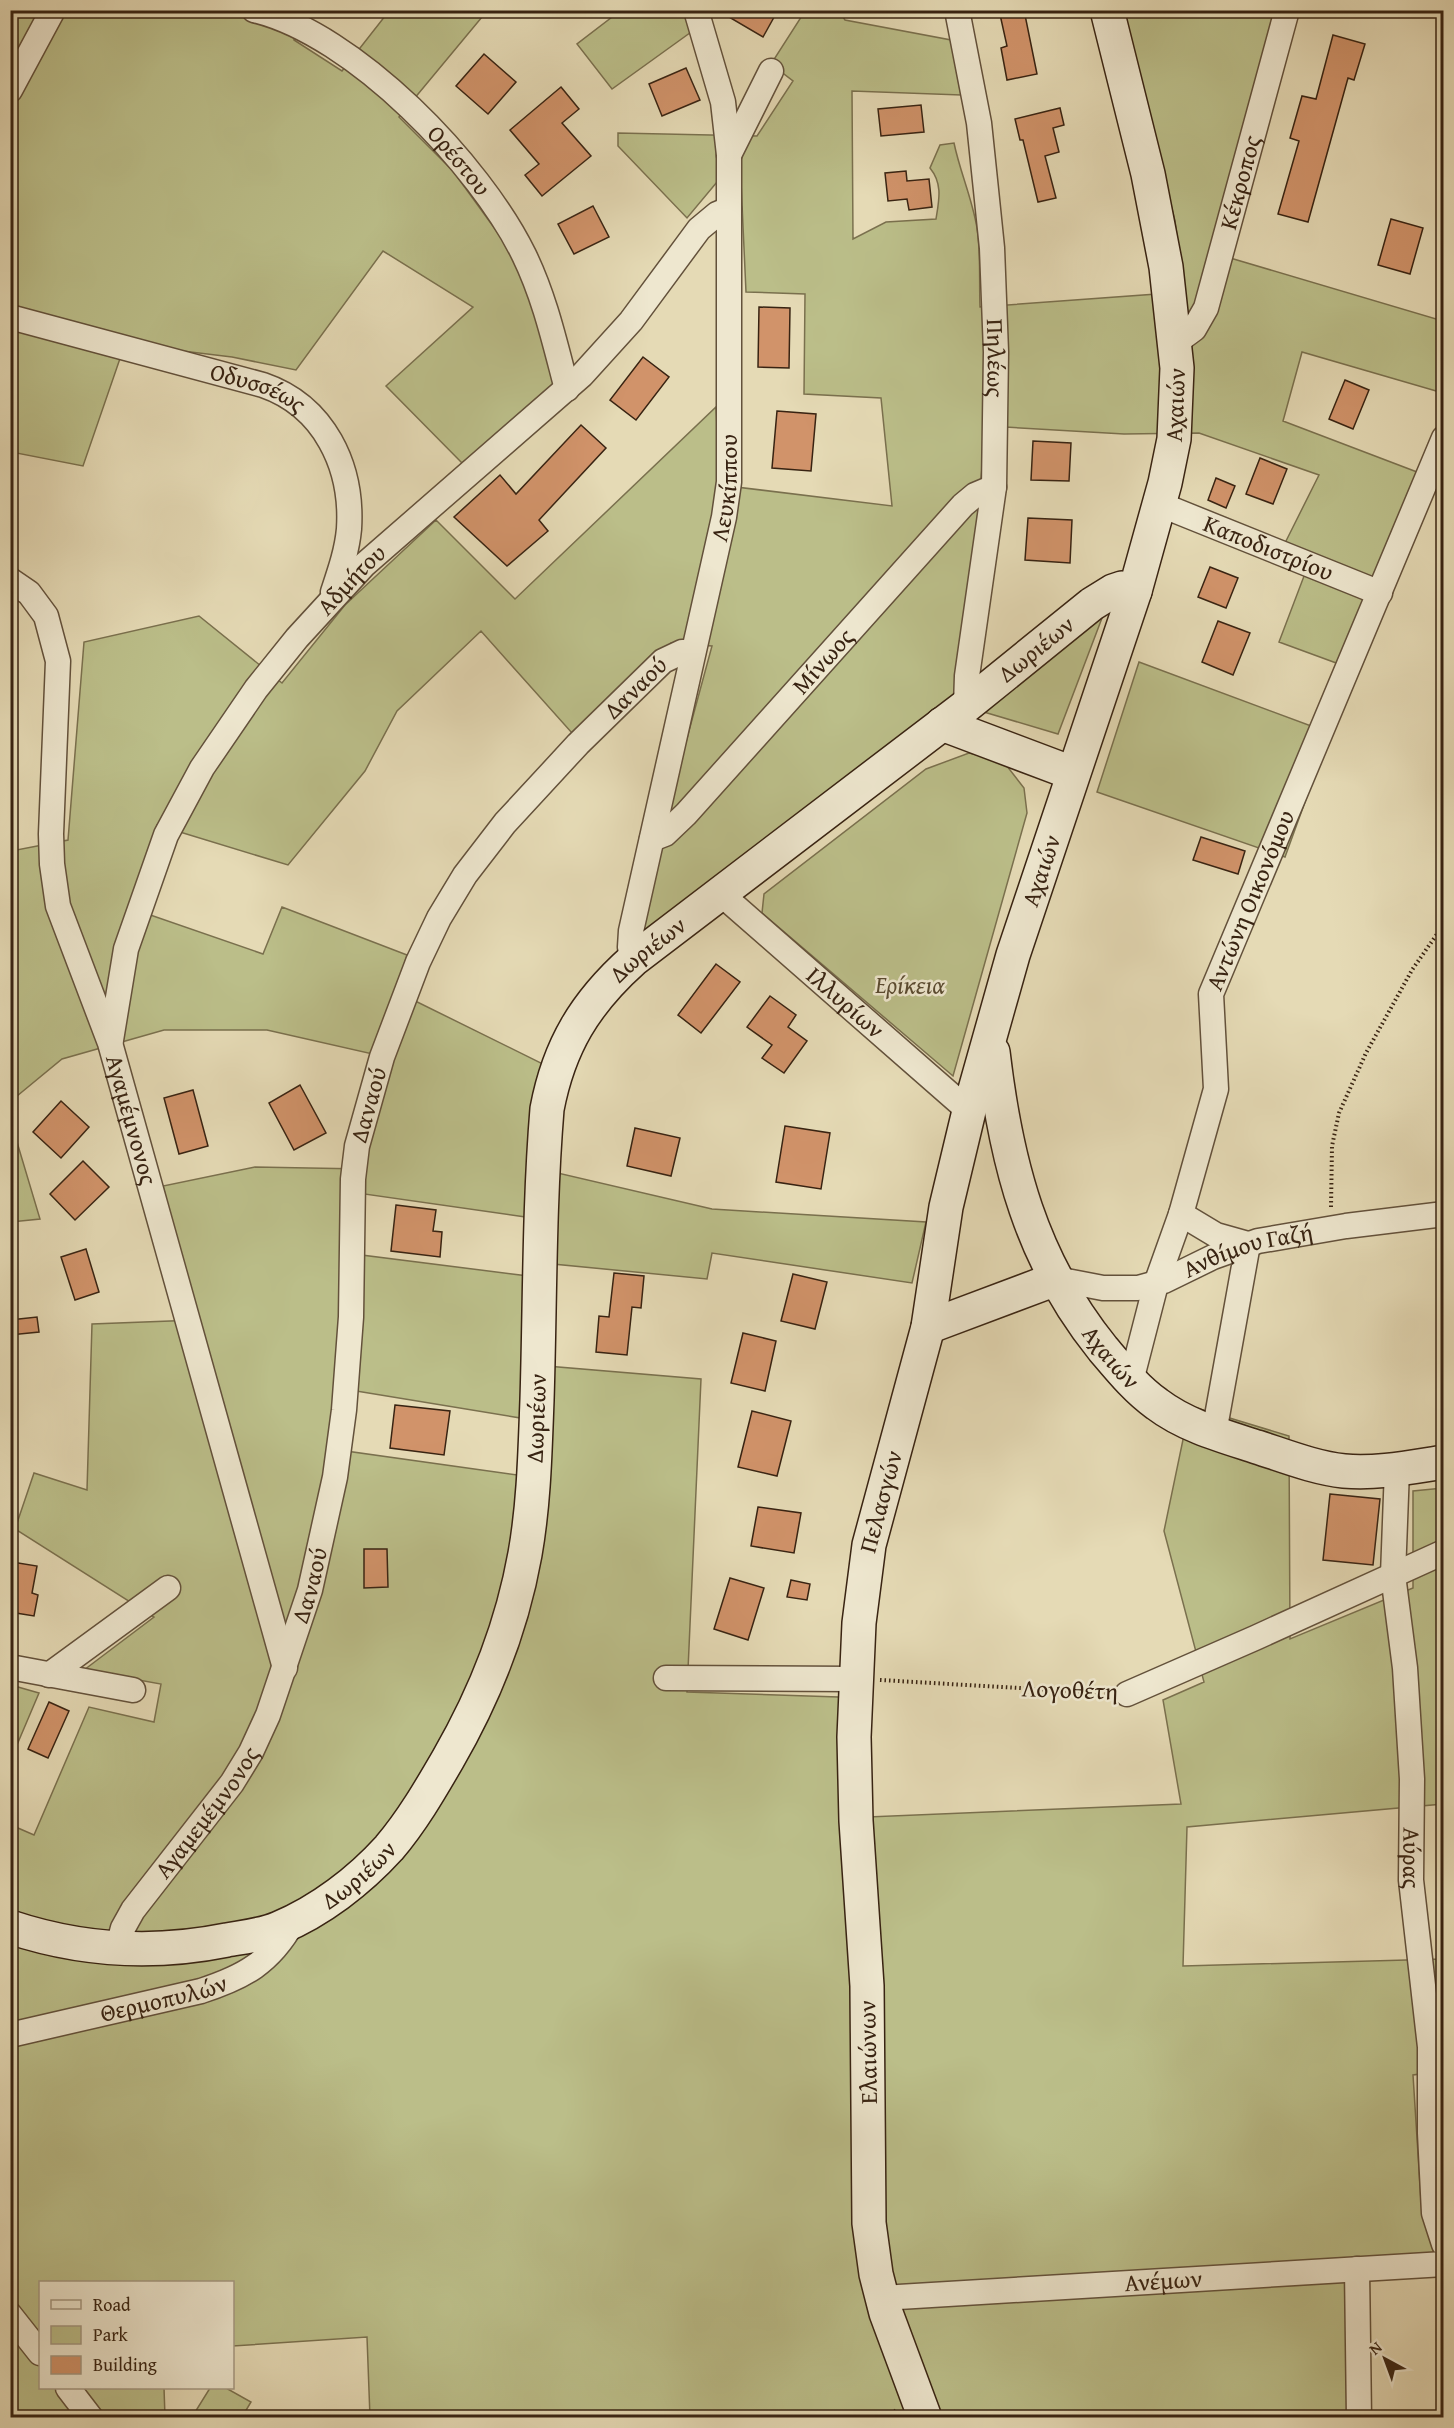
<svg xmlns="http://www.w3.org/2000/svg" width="1454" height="2428" font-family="'Gentium Book Plus',serif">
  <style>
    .green { fill: #bbbe89; stroke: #7a704e; stroke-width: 1.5; fill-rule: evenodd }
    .building { fill: #d1936a; stroke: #382312; stroke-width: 1.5 }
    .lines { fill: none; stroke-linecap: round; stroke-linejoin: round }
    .street-casing { stroke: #63513b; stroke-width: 27 }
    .secondary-casing { stroke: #382312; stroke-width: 36 }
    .path { stroke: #382312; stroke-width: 4; stroke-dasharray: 1.5 3; stroke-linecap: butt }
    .street { stroke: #eee7cf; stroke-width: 24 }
    .secondary { stroke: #eee7cf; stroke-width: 33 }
    .labels { text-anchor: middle; stroke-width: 5; stroke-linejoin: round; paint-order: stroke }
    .street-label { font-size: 24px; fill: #382312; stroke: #eee7cf }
    .park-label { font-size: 24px; font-style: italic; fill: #594a30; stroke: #eee7cf }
  </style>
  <rect width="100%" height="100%" fill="#e5dab5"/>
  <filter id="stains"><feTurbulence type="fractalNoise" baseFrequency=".00333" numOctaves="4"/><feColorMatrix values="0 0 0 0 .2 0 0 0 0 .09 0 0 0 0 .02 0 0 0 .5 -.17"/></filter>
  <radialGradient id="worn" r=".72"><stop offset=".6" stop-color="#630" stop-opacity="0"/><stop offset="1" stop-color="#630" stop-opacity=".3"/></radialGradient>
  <!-- green -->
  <g class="green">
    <polygon points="10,11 294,11 294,40 342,71 389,11 487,11 399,117 453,171 516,258 562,382 464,465 386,386 473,307 383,251 296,370 232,357 125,344 83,466 11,452"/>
    <polygon points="620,11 718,11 712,17 612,89 577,44"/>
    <path d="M 805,11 L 843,11 L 841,14 L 845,20 L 951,40 L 961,95 L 852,91 L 853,239 L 886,222 L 936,219 C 939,200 943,184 930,168 L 940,145 L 954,143 C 960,172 972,198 977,228 C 981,254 979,281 980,307 L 1184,292 L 1175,221 L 1122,11 L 1280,11 L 1210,252 L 1443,321 L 1443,393 L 1302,352 L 1283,421 L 1438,480 L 1358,671 L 1279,642 L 1309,563 L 1281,551 L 1319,475 L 1199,433 L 1124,434 L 1005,427 L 985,435 L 967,632 L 957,703 L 1101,615 L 1102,618 L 1058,734 L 957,704 L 648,939 L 642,926 L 647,886 L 712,646 L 671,643 L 572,733 L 481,631 L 397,711 L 365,771 L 288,865 L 157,825 L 133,909 L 263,954 L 282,907 L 407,955 L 397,992 L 545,1065 L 534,1091 L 536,1168 L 712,1209 L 926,1222 L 912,1283 L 712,1253 L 707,1279 L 553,1264 L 553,1221 L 344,1191 L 346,1253 L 528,1276 L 523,1364 L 701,1379 L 687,1692 L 869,1698 L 868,1817 L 1181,1804 L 1163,1700 L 1204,1682 L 1164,1531 L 1190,1406 L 1289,1436 L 1290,1639 L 1413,1588 L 1413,1491 L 1443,1488 L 1443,1804 L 1187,1827 L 1183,1966 L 1443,1959 L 1443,2071 L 1413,2075 L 1421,2201 L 1443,2201 L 1443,2254 L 1354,2261 L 1353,2417 L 370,2417 L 367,2337 L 233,2346 L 232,2282 L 40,2282 L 40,2388 L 164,2388 L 165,2417 L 11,2417 L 11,1825 L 34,1835 L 89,1707 L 154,1722 L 161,1684 L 84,1670 L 154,1617 L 15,1529 L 34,1473 L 87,1490 L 92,1324 L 196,1320 L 163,1186 L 255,1167 L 363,1169 L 373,1054 L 267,1030 L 164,1030 L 62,1059 L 11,1101 L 11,851 L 68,840 L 84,642 L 199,616 L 282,683 L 345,605 L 436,520 L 515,599 L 716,407 L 720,485 L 892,506 L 881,398 L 804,394 L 805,294 L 746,292 L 741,182 L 717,182 L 687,218 L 618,146 L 618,133 L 757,136 L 793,81 L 771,64 ZM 338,1388 L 520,1418 L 517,1475 L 332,1449 Z"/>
    <polygon points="1139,662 1330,733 1285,857 1097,792"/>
    <polygon points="969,753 1003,761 1024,788 1027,813 953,1076 762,913 764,894 926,769"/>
    <polygon points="11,1122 40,1219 11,1222"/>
    <polygon points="11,1685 39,1693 11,1759 10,1685"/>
    <polygon points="210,2388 226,2388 251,2402 242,2417 192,2417"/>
  </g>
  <!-- building -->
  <g class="building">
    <polygon points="717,10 778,10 763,37"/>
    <polygon points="999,10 1024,10 1037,74 1007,80 1001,48 1007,46"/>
    <polygon points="1333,35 1365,44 1354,80 1348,78 1308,222 1278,214 1299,141 1290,138 1302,96 1316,99"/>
    <polygon points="484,54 516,82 488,114 456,86"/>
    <polygon points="686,68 700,100 662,116 649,84"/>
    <polygon points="561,87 579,109 562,123 591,156 542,196 525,175 539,164 510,130"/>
    <polygon points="921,105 924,132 881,136 878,109"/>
    <polygon points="1060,108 1064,125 1053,128 1059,152 1045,156 1056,198 1038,202 1023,140 1020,140 1015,119"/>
    <polygon points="906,171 907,181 929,179 932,207 909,210 907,199 888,201 885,173"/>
    <polygon points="593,206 609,237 574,254 558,224"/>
    <polygon points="1391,219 1423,228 1410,274 1378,265"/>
    <polygon points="759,307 790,308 789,368 758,367"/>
    <polygon points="643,357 669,377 636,420 610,400"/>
    <polygon points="1345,380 1369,390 1353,429 1329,419"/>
    <polygon points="777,411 816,414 811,471 772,468"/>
    <polygon points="581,425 606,448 539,520 548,531 507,566 454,517 500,475 516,494"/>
    <polygon points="1033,441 1071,443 1069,481 1031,480"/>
    <polygon points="1260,458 1287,469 1273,504 1246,494"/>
    <polygon points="1216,478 1235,486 1226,508 1208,500"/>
    <polygon points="1028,518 1072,520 1070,563 1025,560"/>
    <polygon points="1210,567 1238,578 1226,608 1198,597"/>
    <polygon points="1218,621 1250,633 1233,675 1202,662"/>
    <polygon points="1201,837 1245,851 1238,874 1193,860"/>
    <polygon points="716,964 740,982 701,1033 678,1015"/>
    <polygon points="770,996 796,1015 788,1027 807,1041 784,1073 762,1058 772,1045 747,1027"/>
    <polygon points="300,1085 326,1133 294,1150 269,1103"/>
    <polygon points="193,1090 208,1146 179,1154 164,1098"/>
    <polygon points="61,1101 89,1127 61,1158 33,1132"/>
    <polygon points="785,1126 830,1133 821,1189 776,1182"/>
    <polygon points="635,1128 680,1138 671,1176 627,1166"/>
    <polygon points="83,1161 109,1187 75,1220 50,1194"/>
    <polygon points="396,1205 436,1210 433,1231 442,1232 440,1257 391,1251"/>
    <polygon points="86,1249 99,1292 75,1300 61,1257"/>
    <polygon points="614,1273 644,1276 641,1308 632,1307 627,1355 596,1352 599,1316 609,1317"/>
    <polygon points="793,1274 827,1282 815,1329 781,1321"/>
    <polygon points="37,1317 39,1332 10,1335 10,1320"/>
    <polygon points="743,1333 776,1341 765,1391 731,1383"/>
    <polygon points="395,1405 450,1411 444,1455 390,1448"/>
    <polygon points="752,1411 791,1421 777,1476 738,1467"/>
    <polygon points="1330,1494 1380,1499 1373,1565 1323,1560"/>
    <polygon points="758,1507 801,1513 794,1553 751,1546"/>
    <polygon points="364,1549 387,1549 388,1587 364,1588"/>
    <polygon points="12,1562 37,1566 32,1593 38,1595 34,1616 10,1612"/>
    <polygon points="730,1578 764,1588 748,1640 714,1629"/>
    <polygon points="791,1580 810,1584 807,1600 787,1597"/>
    <polygon points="49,1702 69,1711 48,1758 28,1749"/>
  </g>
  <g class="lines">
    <!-- street casing -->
    <g class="street-casing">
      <g id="street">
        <path id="s1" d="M 254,10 C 355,34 480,165 524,255 C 545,298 555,344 567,389"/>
        <path id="s2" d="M 957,10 L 979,123 L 986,190 L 992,248 L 996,352 L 994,487 L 967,676 L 966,706"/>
        <polyline points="10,90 53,10"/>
        <polyline points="729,155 771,71"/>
        <path id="s3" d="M 10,317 L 263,385 C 324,406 353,466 349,529 C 347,551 340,571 333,592"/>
        <path id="s4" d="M 1175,343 L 1194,329 L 1206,308 L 1287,10"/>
        <path id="s5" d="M 1159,504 L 1380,593"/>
        <path id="s6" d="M 10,580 L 29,593 L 46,616 L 58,661 L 51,834 L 52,864 L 58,906 L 110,1043 L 285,1668"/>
        <path id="s7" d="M 652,839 L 665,834 L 686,814 L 963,505 L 975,495 L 994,487"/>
        <path id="s8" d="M 721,894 L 969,1111"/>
        <path id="s9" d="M 633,960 L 630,947 L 631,931 L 724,517 L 729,482 L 729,155 L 723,102 L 696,10"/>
        <path id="s10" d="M 111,1040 L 126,949 L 166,835 L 202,768 L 256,689 L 297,638 L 364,565 L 582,375 L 631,321 L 699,229 L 717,214 L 729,209"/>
        <polyline points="1181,1214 1216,1235 1248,1244 1214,1433"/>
        <path id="s11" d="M 1056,1279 L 1103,1288 L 1138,1288 L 1164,1281 L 1213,1257 L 1258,1241 L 1346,1226 L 1444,1214"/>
        <path id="s12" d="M 1131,1381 L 1156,1284 L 1181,1214 L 1216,1089 L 1211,994 L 1444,438"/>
        <path id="s13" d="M 1397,1469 L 1393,1575 L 1405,1668 L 1412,1779 L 1411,1880 L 1430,2047 L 1430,2133 L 1434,2213 L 1444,2244"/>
        <polyline points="10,1667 133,1690"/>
        <polyline points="49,1675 168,1588"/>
        <polyline points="666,1678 855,1679"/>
        <polyline points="1127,1694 1255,1638 1444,1552"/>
        <path id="s14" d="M 117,1950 L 123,1928 L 133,1910 L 232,1783 L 251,1752 L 268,1715 L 310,1590 L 335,1477 L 344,1410 L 351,1317 L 353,1179 L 357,1146 L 382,1057 L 418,962 L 439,918 L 465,875 L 505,823 L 578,744 L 663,661 L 682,652 L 693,652"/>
        <path id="s15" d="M 10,2035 L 201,1991 C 244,1977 270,1963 293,1922"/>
        <polyline points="1357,2269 1359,2418"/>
        <path id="s16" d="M 882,2298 L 1444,2264"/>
        <polyline points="10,2315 40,2353"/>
        <polyline points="68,2388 91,2418"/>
      </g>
    </g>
    <!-- secondary casing -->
    <g class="secondary-casing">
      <g id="secondary">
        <polyline points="942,724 1072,773"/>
        <path id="s17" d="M 993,1052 C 1006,1163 1031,1260 1103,1349 C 1120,1369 1136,1389 1157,1404 C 1186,1426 1223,1436 1257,1447 C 1285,1456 1315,1468 1344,1471 C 1377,1474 1411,1467 1444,1462"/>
        <polyline points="928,1327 1056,1279"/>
        <path id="s18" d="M 10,1927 C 82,1951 153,1955 227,1940 C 244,1937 263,1935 279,1928 C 320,1911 359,1881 389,1848 C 412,1821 430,1790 448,1759 C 485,1695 512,1627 525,1554 C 534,1503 535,1452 537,1400 C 540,1304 539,1206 547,1109 C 559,1046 585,1003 633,960 L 966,706 L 1092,604 L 1113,591 L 1122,588 L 1135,591"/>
        <path id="s19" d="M 925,2418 L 886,2313 L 876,2274 L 869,2223 L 867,1986 L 856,1821 L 854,1737 L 859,1623 L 869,1545 L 928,1327 L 946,1207 L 969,1111 L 1013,955 L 1135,591 L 1165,483 L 1174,439 L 1177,368 L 1166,267 L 1148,174 L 1107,10"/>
      </g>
    </g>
    <!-- path -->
    <g class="path">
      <polyline points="1331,1207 1332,1146 1339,1113 1366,1053 1412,970 1444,924"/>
      <polyline points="880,1680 1106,1693"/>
      <polyline points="889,2418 896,2410"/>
    </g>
    <!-- street -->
    <use href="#street" class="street"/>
    <!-- secondary -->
    <use href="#secondary" class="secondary"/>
  </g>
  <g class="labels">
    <!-- street labels -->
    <g class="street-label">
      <text dy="8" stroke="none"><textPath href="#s1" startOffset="258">Ορέστου</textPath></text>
      <text dy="8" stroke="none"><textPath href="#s4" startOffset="178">Κέκροπος</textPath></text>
      <text dy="8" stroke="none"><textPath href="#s2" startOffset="351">Πηλέως</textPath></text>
      <text dy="8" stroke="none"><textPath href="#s3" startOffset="258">Οδυσσέως</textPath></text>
      <text dy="8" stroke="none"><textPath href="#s19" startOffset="2066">Αχαιών</textPath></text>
      <text dy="8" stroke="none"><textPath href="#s9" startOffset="483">Λευκίππου</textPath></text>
      <text dy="8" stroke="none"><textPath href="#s5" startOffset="118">Καποδιστρίου</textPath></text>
      <text dy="8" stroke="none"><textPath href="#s10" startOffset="530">Αδμήτου</textPath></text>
      <text dy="8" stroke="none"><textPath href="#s18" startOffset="1868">Δωριέων</textPath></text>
      <text dy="8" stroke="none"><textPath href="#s7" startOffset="248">Μίνωος</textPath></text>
      <text dy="8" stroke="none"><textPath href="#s14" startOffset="1408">Δαναού</textPath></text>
      <text dy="8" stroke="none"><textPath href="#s19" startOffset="1580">Αχαιών</textPath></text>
      <text dy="8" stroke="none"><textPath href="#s12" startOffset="501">Αντώνη Οικονόμου</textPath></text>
      <text dy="8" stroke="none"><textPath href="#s18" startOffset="1377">Δωριέων</textPath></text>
      <text dy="8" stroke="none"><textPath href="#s8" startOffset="165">Ιλλυρίων</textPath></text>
      <text dy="8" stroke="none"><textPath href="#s14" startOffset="904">Δαναού</textPath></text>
      <text dy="8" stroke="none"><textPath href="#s6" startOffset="570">Αγαμέμνονος</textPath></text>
      <text dy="8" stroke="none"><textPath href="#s11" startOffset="200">Ανθίμου Γαζή</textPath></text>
      <text dy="8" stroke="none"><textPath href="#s17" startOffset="333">Αχαιών</textPath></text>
      <text dy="8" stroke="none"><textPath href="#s18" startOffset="874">Δωριέων</textPath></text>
      <text dy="8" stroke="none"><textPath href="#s19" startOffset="928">Πελασγών</textPath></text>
      <text dy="8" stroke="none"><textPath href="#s14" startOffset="418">Δαναού</textPath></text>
      <text transform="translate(1070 1690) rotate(2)" y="8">Λογοθέτη</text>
      <text dy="8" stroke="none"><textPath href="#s14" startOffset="166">Αγαμεμέμνονος</textPath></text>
      <text dy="8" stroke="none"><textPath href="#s13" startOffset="390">Αύρας</textPath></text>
      <text dy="8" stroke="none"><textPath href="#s18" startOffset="370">Δωριέων</textPath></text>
      <text dy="8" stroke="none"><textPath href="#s15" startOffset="158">Θερμοπυλών</textPath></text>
      <text transform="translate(868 2052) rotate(-91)" y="8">Ελαιώνων</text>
      <text dy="8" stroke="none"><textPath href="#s16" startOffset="282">Ανέμων</textPath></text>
    </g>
    <!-- park labels -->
    <g class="park-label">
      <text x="910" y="993">Ερίκεια</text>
    </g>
  </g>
  <!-- margin -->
  <rect width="1454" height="2428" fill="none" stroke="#e5dab5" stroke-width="36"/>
  <rect x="12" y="12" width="1430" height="2404" fill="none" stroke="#382312" stroke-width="3"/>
  <rect x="18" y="18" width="1418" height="2392" fill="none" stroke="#382312" stroke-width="1.5"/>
  <!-- legend -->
  <rect x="39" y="2281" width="195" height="108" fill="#eee7cf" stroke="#a59983" stroke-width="1.5"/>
  <rect x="51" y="2300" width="30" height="9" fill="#eee7cf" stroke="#a59983" stroke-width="1.5"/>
  <text x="93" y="2311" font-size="18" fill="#382312">Road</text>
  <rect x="51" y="2326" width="30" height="18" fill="#bbbe89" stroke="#a59983" stroke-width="1.5"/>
  <text x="93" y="2341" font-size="18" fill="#382312">Park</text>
  <rect x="51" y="2356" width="30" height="18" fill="#d1936a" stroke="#a59983" stroke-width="1.5"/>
  <text x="93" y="2371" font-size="18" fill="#382312">Building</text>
  <!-- north arrow -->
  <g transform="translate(1385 2359) rotate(319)" stroke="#eee7cf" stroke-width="4.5" paint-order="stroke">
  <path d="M0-4.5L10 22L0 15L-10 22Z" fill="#382312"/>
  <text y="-9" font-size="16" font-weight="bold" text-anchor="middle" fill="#382312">N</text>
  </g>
  <rect width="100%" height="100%" filter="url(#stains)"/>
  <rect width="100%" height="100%" fill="url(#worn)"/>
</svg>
